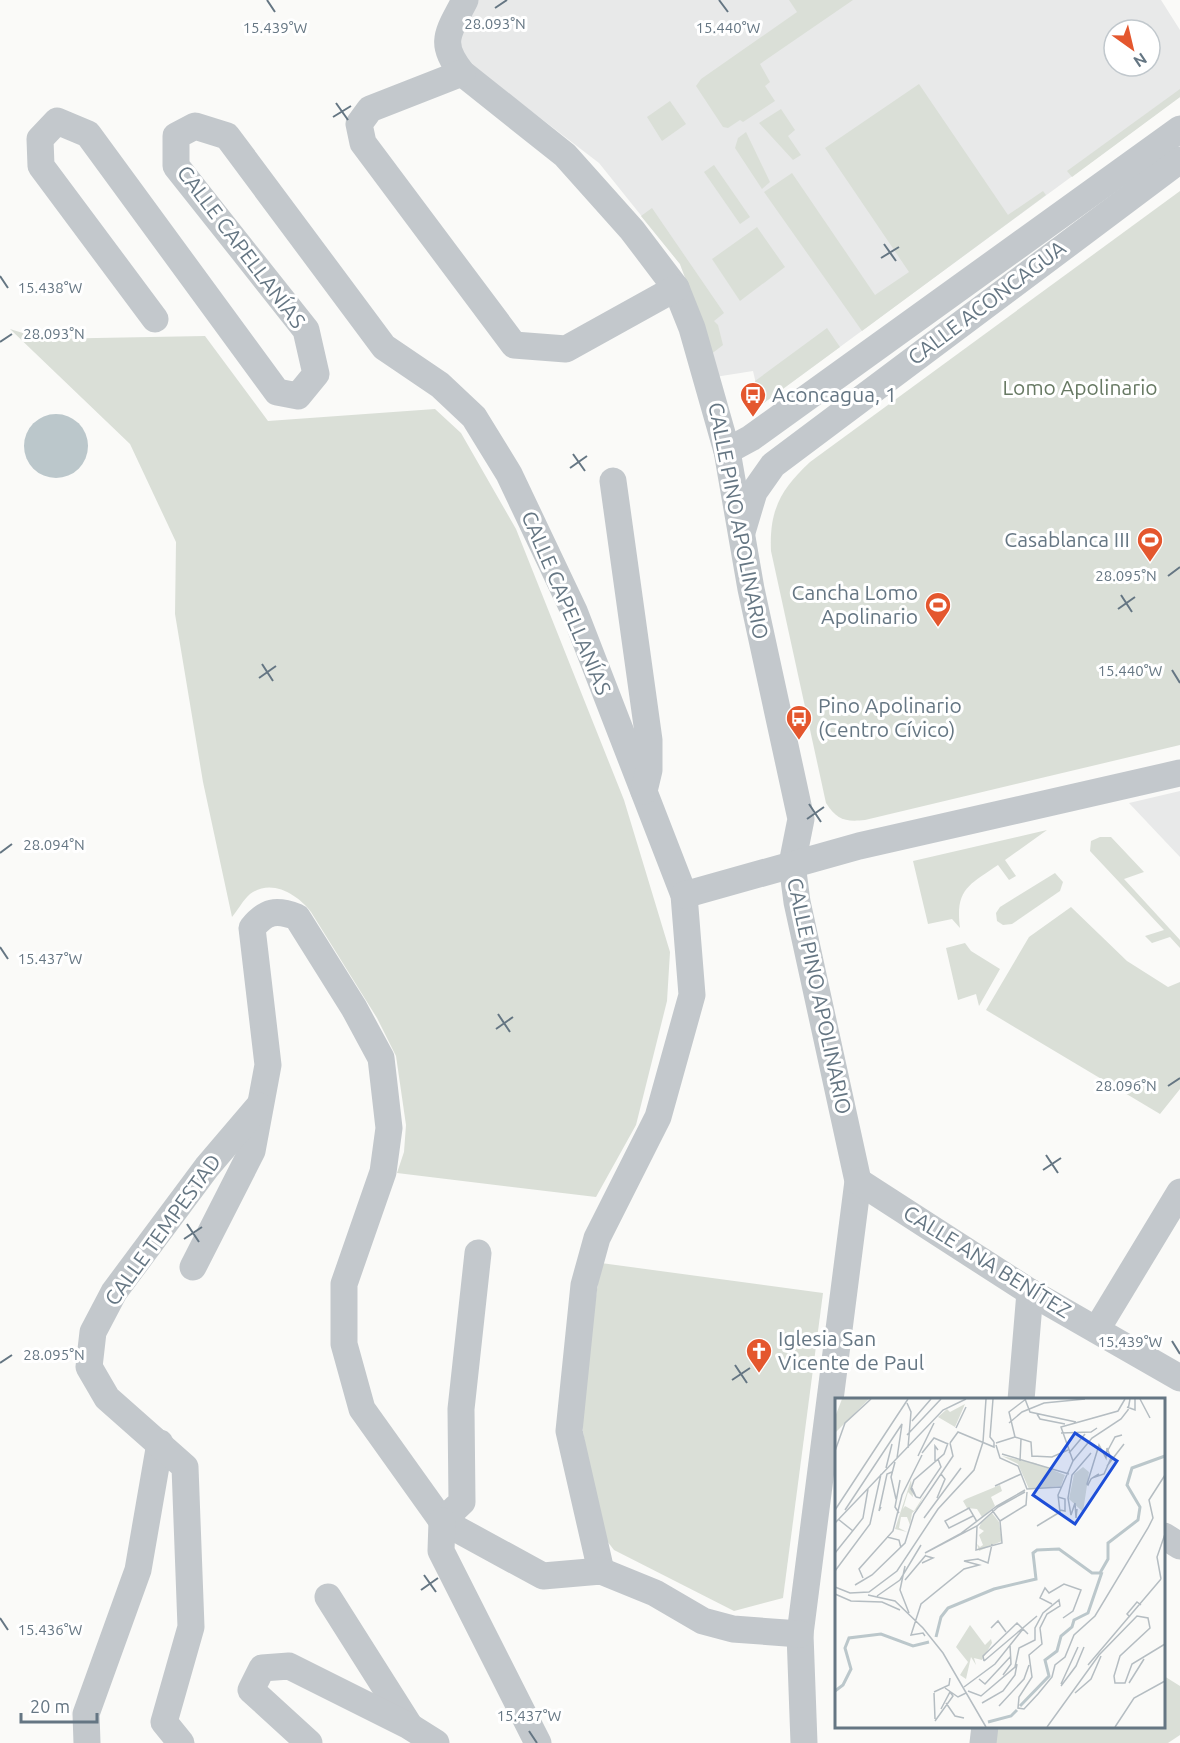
<svg xmlns="http://www.w3.org/2000/svg" width="1180" height="1743" font-family="Ubuntu,sans-serif">
  <style>
    .built { fill: #e8e9e9; fill-rule: evenodd }
    .green { fill: #dadfd7 }
    .water { fill: #bbc7cb }
    .lines { fill: none; stroke-linecap: round; stroke-linejoin: round }
    .minor { stroke: #c3c8cc; stroke-width: 27 }
    .ticks { fill: none; stroke: #657683; stroke-width: 2 }
    .labels { text-anchor: middle; stroke-width: 6; stroke-linejoin: round; paint-order: stroke }
    .street-label { font-size: 21px; fill: #657683; stroke: #fff }
    .park-label { font-size: 21px; fill: #687a64; stroke: #fff }
    .poi-label { font-size: 21px; fill: #657683; stroke: #fff; text-anchor: start }
    .inset-river { fill: none; stroke: #bbc7cb; stroke-width: 3 }
    .inset-road { fill: none; stroke: #b5bdc2; stroke-width: 1.5 }
    .view { fill: #1d4ed8; fill-opacity: 0.15; stroke: #1d4ed8; stroke-width: 3 }
    .inset-edge { fill: none; stroke: #657683; stroke-width: 3 }
    .ticks-label { font-size: 15px; text-anchor: middle; fill: #657683; stroke: #fff; stroke-width: 6; stroke-linejoin: round; paint-order: stroke }
  </style>
  <rect width="100%" height="100%" fill="#fafaf8"/>
  <!-- built -->
  <g class="built">
    <path d="M 477,0 L 1161,0 L 1180,30 L 1180,97 L 761,405 L 753,371 L 715,377 L 704,328 L 680,264 L 599,163 L 466,61 L 461,53 L 459,34 ZM 1114,30 L 1150,30 L 1150,66 L 1114,66 Z"/>
    <polygon points="1180,791 1180,857 1129,803"/>
  </g>
  <!-- green -->
  <g class="green">
    <polygon points="789,0 853,0 760,64 770,82 765,86 775,101 743,122 740,120 728,128 723,127 696,86 701,79 797,12"/>
    <polygon points="919,84 1008,215 914,279 1043,191 1046,195 862,331 764,192 792,173 875,295 909,272 825,148"/>
    <polygon points="1180,89 1180,97 1072,177 1067,171"/>
    <polygon points="670,101 686,124 662,141 647,117"/>
    <polygon points="781,109 795,130 788,136 801,155 793,160 759,123"/>
    <polygon points="746,132 770,182 762,189 735,148 738,138"/>
    <polygon points="714,165 750,217 740,224 704,172"/>
    <path d="M 1180,191 L 1180,745 L 865,820 C 845,822 837,820 826,803 L 771,551 C 769,510 781,489 810,462 Z"/>
    <polygon points="652,208 724,313 714,321 718,325 723,345 710,355 704,328 680,264 641,216"/>
    <polygon points="757,227 785,267 740,301 712,259"/>
    <polygon points="827,328 840,347 761,405 755,381"/>
    <path d="M 10,329 L 42,339 L 205,336 L 268,421 L 435,409 L 461,433 L 516,529 L 624,800 L 670,952 L 667,1001 L 636,1125 L 596,1197 L 397,1173 L 404,1152 L 406,1125 L 396,1056 L 377,1018 L 311,912 C 298,895 272,878 250,894 C 243,900 238,910 232,917 L 203,782 L 175,614 L 176,542 L 130,444 Z"/>
    <path d="M 1047,830 L 1005,860 L 1016,876 L 1009,880 L 998,865 C 969,885 955,889 960,928 L 952,919 L 928,924 L 913,861 Z"/>
    <polygon points="1100,837 1111,837 1144,872 1124,879 1180,940 1180,948 1170,937 1152,943 1145,936 1164,930 1090,851 1091,841"/>
    <polygon points="1055,873 1063,882 1060,891 1012,924 1003,925 997,921 996,913 1000,907"/>
    <polygon points="1071,907 1127,961 1168,987 1180,982 1180,1089 1160,1114 986,1010 1029,937"/>
    <polygon points="965,943 971,951 1000,969 979,1006 976,994 958,1000 946,948"/>
    <polygon points="601,1263 823,1293 783,1598 734,1611 614,1550 600,1532 579,1408"/>
    <polygon points="1164,1676 1180,1686 1180,1735 1168,1743 995,1743 997,1727 1164,1726"/>
  </g>
  <!-- water -->
  <circle class="water" cx="56" cy="446" r="32"/>
  <g class="lines">
    <!-- minor -->
    <g class="minor">
      <path d="M 465,0 C 449,32 437,42 462,73 L 565,155 L 632,230 L 676,288 L 692,328 L 727,451 L 751,589 L 801,819 L 792,864 L 797,902 L 858,1181 L 800,1634 L 804,1743"/>
      <polyline points="462,73 370,109 359,124 363,143 514,345 566,349 676,288"/>
      <polyline points="155,319 41,166 40,139 57,121 88,134 277,392 298,396 316,374 306,330 176,166 176,136 195,126 227,136 384,347 440,385 474,417 509,474 574,611 684,895 692,995 658,1117 597,1238 584,1285 569,1431 601,1571"/>
      <polyline points="727,451 751,438 1180,129"/>
      <polyline points="613,481 649,740 649,770 644,791"/>
      <polyline points="742,532 754,492 773,465 1180,160"/>
      <polyline points="684,895 859,846 1180,773"/>
      <polyline points="858,1181 1030,1292 1180,1378"/>
      <path d="M 193,1267 L 252,1151 L 268,1065 L 252,928 C 266,911 276,909 297,917 L 354,1008 L 381,1058 L 389,1128 L 383,1172 L 344,1284 L 344,1344 L 362,1409 L 442,1521 L 543,1576 L 601,1571 L 655,1593 L 703,1621 L 733,1629 L 800,1634"/>
      <polyline points="1097,1329 1180,1192"/>
      <polyline points="1021,1400 1030,1292"/>
      <polyline points="442,1521 462,1502 461,1409 478,1253"/>
      <polyline points="442,1521 441,1551 538,1743"/>
      <polyline points="1164,1536 1180,1546"/>
      <polyline points="328,1597 409,1725"/>
      <polyline points="87,1743 86,1714 138,1570 160,1443"/>
      <polyline points="181,1743 164,1722 191,1627 185,1467 107,1398 89,1367 93,1332 114,1292 207,1167 259,1106"/>
      <polyline points="309,1743 251,1690 262,1668 289,1666 409,1726 436,1743"/>
      <polyline points="983,1743 985,1726"/>
    </g>
  </g>
  <!-- ticks -->
  <path class="ticks" d="M 267,0 L 275,12M 719,0 L 728,12M 495,8 L 507,0M 336,103 L 348,120M 333,117 L 351,106M 884,244 L 896,261M 881,258 L 899,247M 0,276 L 8,288M 0,342 L 12,334M 573,454 L 585,471M 570,468 L 587,456M 1168,576 L 1180,567M 1121,595 L 1132,612M 1118,609 L 1135,597M 262,664 L 273,681M 1172,670 L 1180,683M 259,678 L 276,666M 809,804 L 821,822M 807,819 L 824,807M 0,853 L 12,844M 0,947 L 8,959M 498,1014 L 510,1032M 496,1029 L 513,1017M 1168,1086 L 1180,1078M 1046,1155 L 1058,1173M 1043,1170 L 1061,1158M 187,1224 L 199,1242M 184,1239 L 202,1227M 1172,1341 L 1180,1354M 0,1363 L 12,1355M 735,1365 L 747,1383M 732,1380 L 750,1368M 424,1575 L 436,1592M 421,1590 L 438,1578M 0,1618 L 8,1630M 529,1731 L 537,1743"/>
  <!-- icons -->
  <defs>
    <g id="bus-pin" transform="scale(1.35)"><path d="M0 17L-7.5 6A9.5 9.5 0 1 1 7.5 6Z" fill="#e4572e" stroke="#fff"/><path d="M-5-6H5V4H4V6H2V4H-2V6H-4V4H-5ZM-3.5-4V0h7V-4ZM-3.5 1.2v1.5H-2V1.2ZM2 1.2v1.5H3.5V1.2Z" fill="#fff"/></g>
    <g id="stadium-pin" transform="scale(1.35)"><path d="M0 17L-7.5 6A9.5 9.5 0 1 1 7.5 6Z" fill="#e4572e" stroke="#fff"/><path d="M0-5a6.5 5 0 1 0 0 10a6.5 5 0 1 0 0-10ZM-3.5-1.8h7v3.6h-7Z" fill="#fff"/></g>
    <g id="church-pin" transform="scale(1.35)"><path d="M0 17L-7.5 6A9.5 9.5 0 1 1 7.5 6Z" fill="#e4572e" stroke="#fff"/><path d="M-1.2-6h2.4v3.5h3.3v2.4h-3.3V6h-2.4V-.1h-3.3v-2.4h3.3Z" fill="#fff"/></g>
  </defs>
  <g fill-rule="evenodd">
    <use href="#bus-pin" x="753" y="395"/>
    <use href="#stadium-pin" x="1150" y="540"/>
    <use href="#stadium-pin" x="938" y="605"/>
    <use href="#bus-pin" x="799" y="718"/>
    <use href="#church-pin" x="759" y="1351"/>
  </g>
  <g class="labels">
    <!-- street labels -->
    <g class="street-label">
      <text transform="translate(241 247) rotate(53)" y="7">CALLE CAPELLANÍAS</text>
      <text transform="translate(987 303) rotate(-37)" y="7">CALLE ACONCAGUA</text>
      <text transform="translate(738 521) rotate(79)" y="7">CALLE PINO APOLINARIO</text>
      <text transform="translate(566 603) rotate(67)" y="7">CALLE CAPELLANÍAS</text>
      <text transform="translate(819 996) rotate(78)" y="7">CALLE PINO APOLINARIO</text>
      <text transform="translate(163 1230) rotate(-54)" y="7">CALLE TEMPESTAD</text>
      <text transform="translate(987 1262) rotate(32)" y="7">CALLE ANA BENÍTEZ</text>
    </g>
    <!-- park labels -->
    <g class="park-label">
      <text x="1080" y="395">Lomo Apolinario</text>
    </g>
    <!-- poi labels -->
    <g class="poi-label">
      <text x="772" y="402">Aconcagua, 1</text>
      <text x="1130" y="547" text-anchor="end">Casablanca III</text>
      <text x="918" y="600" text-anchor="end">Cancha Lomo<tspan x="918" dy="24">Apolinario</tspan></text>
      <text x="818" y="713">Pino Apolinario<tspan x="818" dy="24">(Centro Cívico)</tspan></text>
      <text x="778" y="1346">Iglesia San<tspan x="778" dy="24">Vicente de Paul</tspan></text>
    </g>
  </g>
  <!-- overview -->
  <g transform="translate(835 1398)">
    <rect width="330" height="330" fill="#fafaf8"/>
    <path d="M 7,1 L 34,1 L 0,35 L 0,19 ZM 130,6 L 120,29 L 103,19 L 112,11 L 115,14 ZM 167,58 L 200,65 L 230,77 L 226,88 L 194,91 L 183,66 ZM 248,69 L 254,74 L 248,114 L 234,101 L 239,76 ZM 76,82 L 78,99 L 73,94 L 68,111 L 70,108 L 79,113 L 90,96 L 82,111 L 77,115 L 75,127 L 72,119 L 66,119 L 64,130 L 72,134 L 60,131 ZM 165,87 L 167,93 L 156,99 L 160,108 L 147,119 L 142,111 L 132,110 L 128,103 L 131,101 ZM 157,115 L 164,124 L 167,143 L 144,153 L 142,146 L 145,149 L 148,147 L 144,137 L 149,133 L 144,130 L 146,125 ZM 135,227 L 150,247 L 156,241 L 157,245 L 147,262 L 139,260 L 141,267 L 136,259 L 131,281 L 134,283 L 125,277 L 133,264 L 121,249 Z" fill="#dadfd7"/>
    <path class="inset-river" d="M 101,239 L 106,219 L 113,210 L 159,191 L 201,181 L 198,155 L 202,152 L 224,151 L 257,175 L 265,175 L 273,161 L 273,145 L 303,122 L 305,109 L 292,87 L 297,70 L 330,58M 0,293 L 8,287 L 16,271 L 10,250 L 14,240 L 46,236 L 78,248 L 94,244M 185,308 L 214,278 L 210,262 L 222,253 L 226,238 L 237,229 L 239,222 L 253,215 L 267,174M 153,324 L 176,318 L 182,312"/>
    <path class="inset-road" d="M 158,1 L 155,39 L 159,44M 190,1 L 195,14 L 241,24M 305,1 L 315,20M 72,5 L 76,14 L 73,50M 292,9 L 300,12 L 300,1M 202,16 L 205,21 L 230,26M 77,23 L 96,1M 174,25 L 187,14 L 209,5 L 250,1M 121,30 L 131,9M 226,35 L 256,34 L 262,30M 72,37 L 106,1M 180,39 L 174,14 L 191,1M 180,39 L 196,44 L 197,59M 115,45 L 123,34 L 159,49 L 159,44M 161,45 L 180,39M 161,47 L 165,60 L 183,68 L 192,91 L 226,89M 273,52 L 280,39 L 287,37M 0,53 L 10,25 L 36,1M 87,55 L 99,40 L 113,46M 234,55 L 250,36M 167,56 L 234,76M 83,58 L 99,25M 197,58 L 217,59 L 233,52M 100,63 L 100,48 L 103,52M 185,63 L 186,41M 238,63 L 226,29 L 283,13 L 290,1M 60,64 L 56,79 L 61,101M 272,68 L 289,46M 51,70 L 57,46M 257,80 L 269,76 L 276,60 L 272,50 L 271,60 L 264,47 L 252,86 L 253,87 L 256,81 L 259,79 L 264,76M 160,88 L 186,76M 77,90 L 81,99 L 76,91 L 79,82 L 109,56 L 113,45M 190,92 L 162,108 L 125,136 L 90,155 L 142,128 L 163,109 L 190,94M 81,99 L 85,100 L 106,69 L 103,61M 223,99 L 230,101 L 230,113 L 225,112M 102,100 L 110,81 L 106,76M 46,109 L 44,113 L 52,76 L 57,74M 242,111 L 241,120 L 240,105 L 236,117 L 233,100 L 237,77 L 256,55M 0,112 L 73,1M 10,112 L 67,26 L 62,60M 64,115 L 60,109 L 65,82M 138,118 L 114,130 L 110,123 L 134,110 L 141,122 L 141,123M 89,120 L 126,70M 3,121 L 18,133M 165,123 L 191,107 L 192,94M 0,125 L 108,12 L 131,1M 142,128 L 141,152 L 167,145 L 165,123 L 157,112M 202,128 L 225,114 L 223,97 L 238,63 L 257,40 L 286,21 L 293,12 L 295,1M 52,139 L 64,142 L 66,150M 0,155 L 28,120 L 33,91M 87,165 L 98,160 L 91,158M 70,168 L 65,192 L 74,215M 0,173 L 35,126 L 46,76M 28,180 L 24,171 L 58,133 L 67,97 L 87,57M 326,181 L 322,159 L 330,136M 70,182 L 91,157M 20,187 L 37,177 L 70,145 L 79,116 L 118,58 L 115,45M 0,189 L 15,195 L 34,194 L 62,173 L 103,111 L 139,72 L 148,44 L 151,1M 0,196 L 16,203 L 47,204 L 65,212M 33,197 L 60,203 L 88,230 L 108,255 L 151,329M 42,198 L 65,182 L 86,147M 217,206 L 205,200 L 210,190 L 214,195 L 229,186 L 246,192 L 238,213 L 228,220M 295,219 L 292,216 L 302,204 L 306,207M 156,230 L 163,223 L 171,234M 90,238 L 88,235 L 76,237 L 86,206 L 129,171 L 144,167 L 129,163 L 143,161 L 153,165 L 157,146M 149,263 L 202,218M 149,263 L 148,258 L 182,225 L 193,236M 253,267 L 326,181M 168,277 L 176,266 L 175,247M 144,281 L 150,286 L 176,258M 294,285 L 309,261M 226,286 L 243,249M 226,288 L 241,268 L 249,249M 129,289 L 160,266 L 188,231M 110,290 L 123,299 L 131,295M 133,293 L 146,298 L 180,269 L 184,250 L 200,242 L 200,230 L 208,215 L 224,202 L 225,208 L 212,216 L 205,230 L 207,246 L 194,257 L 197,279 L 184,299 L 183,310 L 189,311 L 203,296 L 217,279 L 220,267 L 230,259 L 239,237 L 260,218 L 313,130 L 318,120 L 314,102 L 330,77M 99,294 L 114,287 L 115,280M 99,295 L 100,321M 240,295 L 256,281 L 266,258M 111,305 L 120,318 L 129,320M 147,305 L 168,293 L 180,277 L 182,266M 164,308 L 189,281 L 194,267M 100,323 L 118,298 L 115,294 L 106,311M 212,329 L 264,257 L 302,218 L 313,220 L 315,230 L 285,258 L 279,278 L 280,285 L 290,285 L 297,266 L 330,246M 280,329 L 299,300 L 330,283"/>
    <path class="view" d="M 240,35 L 282,63 L 240,126 L 198,97 Z"/>
    <rect width="330" height="330" class="inset-edge"/>
  </g>
  <g class="ticks-label">
    <text x="495" y="29">28.093°N</text>
    <text x="275" y="33">15.439°W</text>
    <text x="728" y="33">15.440°W</text>
    <text x="50" y="293">15.438°W</text>
    <text x="54" y="339">28.093°N</text>
    <text x="1126" y="581">28.095°N</text>
    <text x="1130" y="676">15.440°W</text>
    <text x="54" y="850">28.094°N</text>
    <text x="50" y="964">15.437°W</text>
    <text x="1126" y="1091">28.096°N</text>
    <text x="1130" y="1347">15.439°W</text>
    <text x="54" y="1360">28.095°N</text>
    <text x="50" y="1635">15.436°W</text>
    <text x="529" y="1721">15.437°W</text>
  </g>
  <!-- north arrow -->
  <g transform="translate(1132 48) rotate(146)"><circle r="28" fill="#ffffff" stroke="#c1c8cd" stroke-width="1.5"/>
  <path d="M0-4.5L10 22L0 15L-10 22Z" fill="#e4572e"/>
  <text y="-9" font-size="16" font-weight="bold" text-anchor="middle" fill="#657683">N</text>
  </g>
  <!-- scale -->
  <path d="M21 1713v9h76v-9" fill="none" stroke="#657683" stroke-width="3"/>
  <text x="30" y="1713" font-size="18" fill="#657683" stroke="#ffffff" stroke-width="4.5" paint-order="stroke">20 m</text>
</svg>
